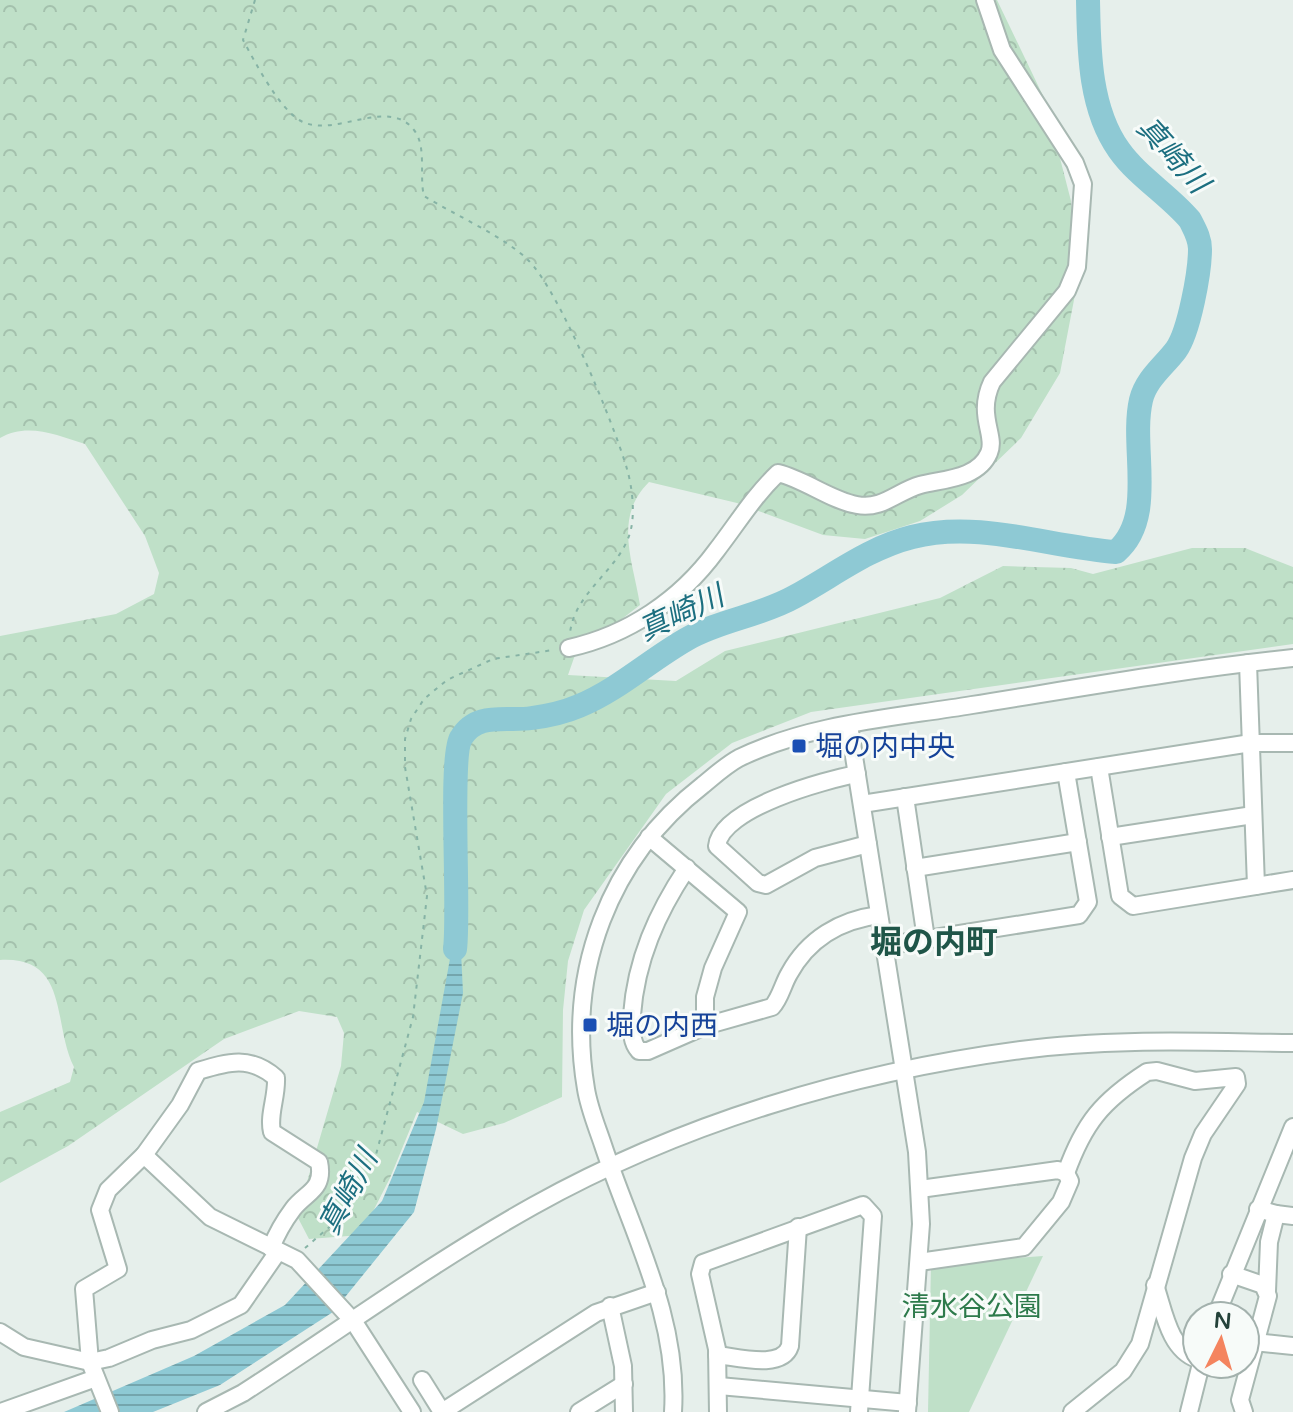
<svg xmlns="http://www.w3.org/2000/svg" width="1293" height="1412" font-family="'Varela Round','Noto Sans JP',sans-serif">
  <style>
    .green { fill: #bfe0c8 }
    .forest { fill: url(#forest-crowns) }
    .water { fill: url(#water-rules) }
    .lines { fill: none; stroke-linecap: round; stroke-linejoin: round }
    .river { stroke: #8ec9d4; stroke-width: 24 }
    .minor-casing { stroke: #a8b8b2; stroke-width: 20 }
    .path { stroke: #86b3a5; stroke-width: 2; stroke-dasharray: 4 6; stroke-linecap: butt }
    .minor { stroke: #fff; stroke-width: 16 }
    .transit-dot { fill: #1a4fb4; stroke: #f7fbf9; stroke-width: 3 }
    .labels { text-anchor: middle; stroke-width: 6; stroke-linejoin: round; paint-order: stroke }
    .transit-label { font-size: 28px; fill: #164399; stroke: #f7fbf9; text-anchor: start }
    .park-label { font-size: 28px; fill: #2d7a4b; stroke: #f7fbf9 }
    .water-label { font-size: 30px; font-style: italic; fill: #1c6f80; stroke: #f7fbf9 }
    .quarter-label { font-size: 32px; font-weight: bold; fill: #1f5548; stroke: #f7fbf9 }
  </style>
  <defs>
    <pattern id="forest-crowns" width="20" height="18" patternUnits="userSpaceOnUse" patternTransform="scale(2)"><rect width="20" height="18" fill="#bfe0c8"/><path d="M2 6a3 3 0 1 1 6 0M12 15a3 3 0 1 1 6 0" fill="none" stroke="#a4c1ad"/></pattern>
    <pattern id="water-rules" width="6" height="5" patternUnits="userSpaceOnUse" patternTransform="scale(2)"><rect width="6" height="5" fill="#8ec9d4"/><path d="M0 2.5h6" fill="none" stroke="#74a5ad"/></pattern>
  </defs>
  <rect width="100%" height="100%" fill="#e6efeb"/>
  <!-- green -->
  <polygon class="green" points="1043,1256 969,1412 928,1412 931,1264"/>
  <!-- forest -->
  <path class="forest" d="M 0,0 L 997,0 L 1045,100 L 1071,201 L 1078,279 L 1060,373 L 1021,438 L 962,495 L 920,521 L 865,539 L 823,535 L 737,503 L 649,482 C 613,518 633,560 640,605 L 575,655 L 568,675 L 676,681 L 725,651 L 940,598 L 1003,566 L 1071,568 L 1093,574 L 1192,548 L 1245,548 L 1293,567 L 1293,644 L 811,712 L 732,743 L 666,794 L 584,910 L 568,961 L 563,1010 L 562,1097 L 504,1123 L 463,1134 L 417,1112 L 390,1178 L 361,1235 L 309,1239 L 297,1216 L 341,1066 L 344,1033 L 337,1017 L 299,1011 L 224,1039 L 68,1146 L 0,1183 L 0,1112 L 70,1082 L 74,1067 C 52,1024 70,956 0,960 L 0,636 L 116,614 L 154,594 L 159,573 L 145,536 L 85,444 C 57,435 27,422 0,438 Z"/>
  <!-- water -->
  <polygon class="water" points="459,909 463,993 436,1129 414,1212 333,1312 220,1385 153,1412 64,1412 194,1356 285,1305 382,1201 424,1102"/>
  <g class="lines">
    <!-- river -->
    <path class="river" d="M 455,949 C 460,910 449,757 461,738 C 477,711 506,722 532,718 C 547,716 565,712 579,706 C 618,690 650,660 687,639 C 720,620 760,616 794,597 C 833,576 868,548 912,537 C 979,520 1049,547 1116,552 C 1157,517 1130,448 1141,400 C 1146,379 1164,366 1176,350 C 1189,332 1200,272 1200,249 C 1200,238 1195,230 1190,220 C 1169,195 1138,177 1119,150 C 1089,108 1089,49 1088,0"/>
    <!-- minor casing -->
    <g class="minor-casing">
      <g id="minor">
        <path d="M 569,648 C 628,635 680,600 716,551 C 737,524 753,497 778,473 C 806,480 830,500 857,505 C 882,510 898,491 920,485 C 943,479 978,479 989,453 C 997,436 976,416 992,382 L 1067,291 L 1077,267 L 1083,184 L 1075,163 L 1002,50 L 985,0"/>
        <polyline points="1248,663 1256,886"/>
        <polyline points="849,725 917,1152 921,1224 907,1412"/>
        <polyline points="1099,767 1120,896 1133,906 1293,880"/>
        <path d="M 857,774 C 825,780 721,808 717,846 L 758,883 L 766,885 L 815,858 L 868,844"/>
        <polyline points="905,797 926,939"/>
        <polyline points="862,804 1251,743 1293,743"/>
        <polyline points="649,837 738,912 713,968 705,997 705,1026"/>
        <polyline points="1110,837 1253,815"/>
        <path d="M 687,868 C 657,913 636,960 632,1015 C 632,1028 630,1041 639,1051 L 648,1051 L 705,1026 L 772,1007 C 780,999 783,984 789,974 C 808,939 840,920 879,915"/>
        <polyline points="915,868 1078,842"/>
        <polyline points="884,946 1079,915 1088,902 1066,772"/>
        <path d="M 144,1155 L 180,1105 L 198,1071 C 228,1062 250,1055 276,1078 C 277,1097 268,1115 272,1132 L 319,1162 C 325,1190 306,1192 293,1209 C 284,1221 277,1233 271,1248"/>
        <path d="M 1066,1173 C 1084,1123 1102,1101 1147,1072 L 1157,1071 L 1195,1081 L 1236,1077 L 1237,1084 L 1203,1134 L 1193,1158 L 1140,1344 L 1123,1371 L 1072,1412"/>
        <polyline points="1258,1209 1276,1214 1269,1242 1267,1291"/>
        <polyline points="1276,1214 1293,1216"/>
        <polyline points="919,1262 1024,1247 1061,1202 1070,1181 1066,1173 1058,1170 920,1189"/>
        <polyline points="1231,1274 1263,1285 1268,1296 1240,1400 1244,1412"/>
        <path d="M 1155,1285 C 1164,1311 1169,1349 1197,1359"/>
        <polyline points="610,1306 623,1366 624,1412"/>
        <polyline points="1216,1316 1293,1127"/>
        <polyline points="0,1332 24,1347 90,1362 109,1358 152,1340 191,1330 241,1305 277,1253"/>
        <polyline points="1254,1342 1293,1346"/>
        <path d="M 717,1355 C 737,1357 782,1370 790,1346 L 798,1227"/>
        <polyline points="422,1380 442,1412"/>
        <polyline points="719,1386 908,1403"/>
        <polyline points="1,1412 96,1378"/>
        <polyline points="110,1412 90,1362 84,1289 118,1269 100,1210 108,1190 144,1155 210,1217 297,1260 354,1322 412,1412"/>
        <path d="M 206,1412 L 243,1393 C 339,1331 433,1262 533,1206 C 682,1123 852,1072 1021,1050 C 1111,1038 1202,1042 1293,1043"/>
        <polyline points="442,1412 596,1313 657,1292"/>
        <polyline points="579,1412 624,1384"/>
        <path d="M 673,1412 C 679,1317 632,1233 603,1145 C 597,1127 589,1108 586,1089 C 566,972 609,858 703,785 C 714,776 726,765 739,758 C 811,723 894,718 972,705 C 1079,688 1185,669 1293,658"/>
        <polyline points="718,1412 717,1349 700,1274 703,1263 863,1205 873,1216 859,1412"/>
        <polyline points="1189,1412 1201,1364"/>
      </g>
    </g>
    <!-- path -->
    <g class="path">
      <path d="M 255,0 L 243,40 C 255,62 279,109 301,121 C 334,139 388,96 414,130 C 427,146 419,177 424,196 C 453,214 505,237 528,260 C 559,290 614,424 627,469 C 632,486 635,511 631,529 C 622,569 575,590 570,633"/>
      <polyline points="305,1248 334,1223 374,1162 413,1017 427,896 405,767 405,739 411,719 424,699 447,680 493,659 553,650"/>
    </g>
    <!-- minor -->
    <use href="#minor" class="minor"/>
  </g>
  <!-- markers -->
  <g class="transit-dot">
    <rect x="791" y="738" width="16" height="16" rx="4"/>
    <rect x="582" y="1017" width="16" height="16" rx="4"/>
  </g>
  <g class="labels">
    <!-- transit labels -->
    <g class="transit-label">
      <text x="815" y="756">堀の内中央</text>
      <text x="606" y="1035">堀の内西</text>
    </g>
    <!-- park labels -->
    <g class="park-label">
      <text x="972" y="1316">清水谷公園</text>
    </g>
    <!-- water labels -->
    <g class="water-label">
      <text transform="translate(1173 155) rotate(48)" y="10">真崎川</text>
      <text transform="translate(681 613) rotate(-25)" y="10">真崎川</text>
      <text transform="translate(348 1192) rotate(-62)" y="10">真崎川</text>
    </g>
    <!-- quarter labels -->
    <g class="quarter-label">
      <text x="934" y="953">堀の内町</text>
    </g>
  </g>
  <!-- north arrow -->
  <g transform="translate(1221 1340) rotate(5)"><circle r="38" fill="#f7fbf9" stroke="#a3b1ad" stroke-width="2"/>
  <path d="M0-6L14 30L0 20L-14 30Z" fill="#f4845f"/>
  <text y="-12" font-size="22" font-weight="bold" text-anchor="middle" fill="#24423a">N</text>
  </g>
</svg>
